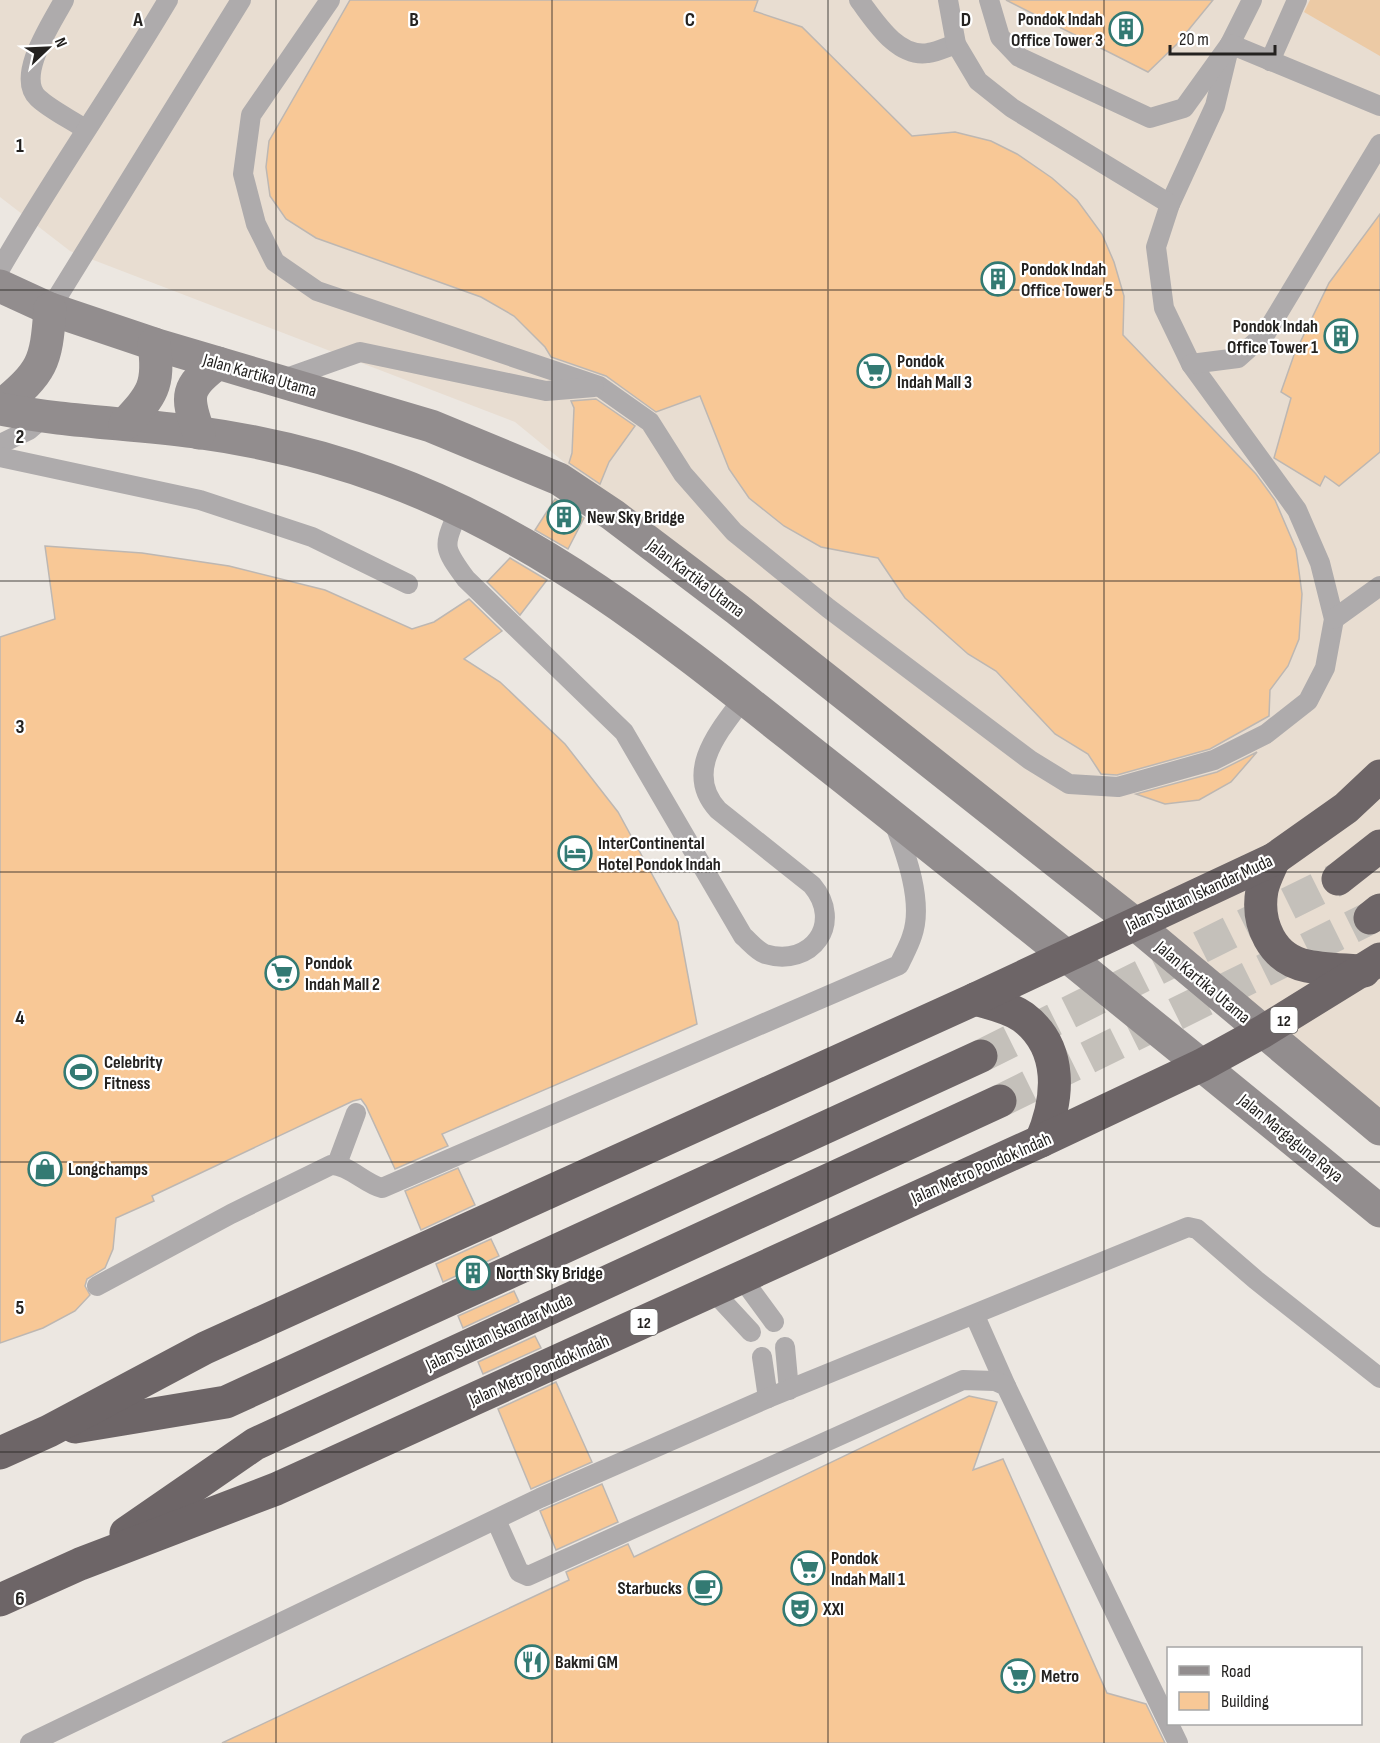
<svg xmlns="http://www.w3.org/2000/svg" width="1380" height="1743" font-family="'Sofia Sans Condensed',sans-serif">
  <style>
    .built { fill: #e8ddd1 }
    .green { fill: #eccaa5 }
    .building { fill: #f8c896; stroke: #bdb7b2; stroke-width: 1.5 }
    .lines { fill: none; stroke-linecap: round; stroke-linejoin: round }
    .highway-tunnel { stroke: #c4c0ba; stroke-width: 33; stroke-dasharray: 33 16; stroke-linecap: butt }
    .lane { stroke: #aeabac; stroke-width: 20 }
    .secondary { stroke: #928d8e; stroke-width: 33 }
    .highway { stroke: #6d6567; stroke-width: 33 }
    .grid { fill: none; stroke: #242220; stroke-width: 1.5; stroke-opacity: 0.55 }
    .labels { text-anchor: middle; stroke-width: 4.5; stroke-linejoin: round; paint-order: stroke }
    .shield { fill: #fff; stroke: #666463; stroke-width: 1.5 }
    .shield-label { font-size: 16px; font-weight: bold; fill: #242220 }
    .poi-label { font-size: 18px; font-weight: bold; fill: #242220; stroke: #fff; text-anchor: start }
    .street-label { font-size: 18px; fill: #242220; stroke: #fff }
    .grid-label { font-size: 20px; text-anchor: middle; font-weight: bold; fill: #242220; stroke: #fff; stroke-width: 4.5; stroke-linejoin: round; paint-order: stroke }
  </style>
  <rect width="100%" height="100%" fill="#ece7e1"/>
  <!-- built -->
  <polygon class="built" points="0,0 1380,0 1380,1130 515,422 70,251 0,197"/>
  <!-- green -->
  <polygon class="green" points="1310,0 1380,0 1380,56 1304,12"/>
  <!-- building -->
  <g class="building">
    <polygon points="350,0 758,0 754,11 802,27 912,136 955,132 991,141 1017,154 1052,178 1077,200 1102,234 1114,262 1124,296 1123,335 1256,474 1275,500 1296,549 1302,594 1299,639 1288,666 1270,690 1269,716 1210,749 1117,775 1101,774 1088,754 1055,734 996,671 968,654 905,598 878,558 821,547 784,526 749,498 729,469 700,396 656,412 606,376 551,357 545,347 514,316 481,297 316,238 286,219 270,196 266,167 269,141"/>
    <polygon points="1006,0 1213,0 1177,44 1148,72"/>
    <polygon points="1380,214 1380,452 1339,486 1325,476 1320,486 1274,458 1291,398 1281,392 1294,355 1329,283"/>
    <polygon points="596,399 635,426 609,462 600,484 569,463 572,453 574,408 571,401"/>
    <polygon points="555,499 584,518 568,549 535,530"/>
    <polygon points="45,546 142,553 229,566 325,590 412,629 434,622 469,599 502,631 464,659 500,682 565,744 618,812 678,922 697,1024 442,1134 448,1146 395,1169 366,1106 361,1099 353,1101 152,1196 154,1201 116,1218 113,1249 105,1268 87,1279 85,1286 90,1295 75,1311 43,1328 0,1343 0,637 55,619"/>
    <polygon points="510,558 547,580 520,615 487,582"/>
    <polygon points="1257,752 1231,782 1199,800 1165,804 1136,794 1217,772"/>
    <polygon points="458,1168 475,1205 421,1230 405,1191"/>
    <polygon points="491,1239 499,1256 443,1282 436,1264"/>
    <polygon points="514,1291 519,1302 463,1328 458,1316"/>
    <polygon points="535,1336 541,1348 483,1374 478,1362"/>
    <polygon points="556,1382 592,1462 531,1489 498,1409"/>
    <polygon points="969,1396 997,1402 973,1470 1003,1459 1107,1693 1146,1704 1165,1743 222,1743 569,1580 566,1572 628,1544 634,1557"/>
    <polygon points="602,1484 618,1522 556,1550 540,1511"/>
  </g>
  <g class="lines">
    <!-- highway-tunnel -->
    <g class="highway-tunnel">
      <polyline points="981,1056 1338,879"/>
      <polyline points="1000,1101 1370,918"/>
    </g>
    <!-- lane -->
    <g class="lane">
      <path d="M 64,0 C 52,23 15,76 38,98 C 51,110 70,119 85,129"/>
      <polyline points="330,0 251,115 243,174 256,224 275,262 317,291 599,386 650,422 683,474 734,532 828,608 1030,760 1069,784 1118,787 1214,760 1266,734 1308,701 1325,668 1334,619 1320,563 1297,510 1191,364 1164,308 1156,247 1170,204 1215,106 1230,44"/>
      <path d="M 859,0 C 875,21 897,58 928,53 C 937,52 947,47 956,44"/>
      <polyline points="948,0 956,44 978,81 1012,108 1170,204"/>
      <polyline points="989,0 1000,37 1019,57 1150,118 1184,108 1230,44 1252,0"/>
      <polyline points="1230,44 1380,106"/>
      <polyline points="1270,61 1297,0"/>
      <path d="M 0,269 C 53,177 114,91 168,0"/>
      <polyline points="50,309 241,0"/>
      <polyline points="1191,364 1238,358 1266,333 1380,144"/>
      <polyline points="281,380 360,352 546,391 594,387"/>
      <polyline points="0,444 29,430 44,417"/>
      <polyline points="0,457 200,500 312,537 408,584"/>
      <path d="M 459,509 C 444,547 441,545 466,579 L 624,732 L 743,936 C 749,941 757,951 765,954 C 812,968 844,923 812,885 L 718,810 C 683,772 719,731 743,699"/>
      <polyline points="1334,619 1380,586"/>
      <polyline points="337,1164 356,1113"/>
      <polyline points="741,1277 774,1322"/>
      <path d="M 97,1286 L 231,1214 L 331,1165 C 348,1164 365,1184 382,1188 L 899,965 C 903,956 909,946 912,936 C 924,903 906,854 894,823"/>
      <polyline points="713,1291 751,1332"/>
      <polyline points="975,1316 1006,1386"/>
      <polyline points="785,1347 789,1390"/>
      <polyline points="762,1357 768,1398"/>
      <polyline points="496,1520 519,1572 528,1576 963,1380 995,1381 1006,1386 1178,1743"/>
      <polyline points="30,1743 540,1498 768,1398 1188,1227 1197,1229 1256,1280 1380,1378"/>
    </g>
    <!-- secondary -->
    <g class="secondary">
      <polyline points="0,286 50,309 154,344 431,426 559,479 613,515 737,609 1134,923 1380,1129"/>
      <path d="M 0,407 C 43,371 46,364 50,309"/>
      <path d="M 0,409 C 65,422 130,423 195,432 C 261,441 324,456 386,479 C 559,542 701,666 844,778 C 1024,921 1202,1065 1380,1211"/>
      <path d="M 125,424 C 152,395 160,386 154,344"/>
      <path d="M 199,433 C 185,395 186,387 218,363"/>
    </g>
    <!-- highway -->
    <g class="highway">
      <path d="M 1274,859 C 1270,869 1264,880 1262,890 C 1256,924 1272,959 1307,966 C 1326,970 1345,970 1364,971"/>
      <polyline points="1338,879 1380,846"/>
      <polyline points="1370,918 1380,910"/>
      <path d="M 975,999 C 991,1004 1009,1007 1023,1017 C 1064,1048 1059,1099 1041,1141"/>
      <polyline points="75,1427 226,1402 981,1056"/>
      <polyline points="0,1453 49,1431 205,1348 975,999 1274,859 1346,808 1380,776"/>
      <polyline points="126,1533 255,1444 1000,1101"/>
      <polyline points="0,1600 80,1564 276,1489 1041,1141 1202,1065 1262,1032 1380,959"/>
    </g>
  </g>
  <!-- grid -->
  <path class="grid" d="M 276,0 L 276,1743M 552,0 L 552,1743M 828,0 L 828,1743M 1104,0 L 1104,1743M 0,290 L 1380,290M 0,581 L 1380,581M 0,872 L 1380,872M 0,1162 L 1380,1162M 0,1452 L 1380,1452"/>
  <!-- icons -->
  <defs>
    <g id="building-ring" transform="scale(1.725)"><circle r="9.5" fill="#fff" stroke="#337a73" stroke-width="1.5"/><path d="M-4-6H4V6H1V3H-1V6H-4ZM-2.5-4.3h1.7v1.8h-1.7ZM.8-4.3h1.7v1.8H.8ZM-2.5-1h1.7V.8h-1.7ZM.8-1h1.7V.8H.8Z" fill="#337a73"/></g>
    <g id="supermarket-ring" transform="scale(1.725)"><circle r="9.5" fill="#fff" stroke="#337a73" stroke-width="1.5"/><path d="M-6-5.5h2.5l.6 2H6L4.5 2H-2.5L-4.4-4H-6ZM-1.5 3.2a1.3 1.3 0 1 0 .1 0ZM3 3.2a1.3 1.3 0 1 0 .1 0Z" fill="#337a73"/></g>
    <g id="hotel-ring" transform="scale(1.725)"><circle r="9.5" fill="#fff" stroke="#337a73" stroke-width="1.5"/><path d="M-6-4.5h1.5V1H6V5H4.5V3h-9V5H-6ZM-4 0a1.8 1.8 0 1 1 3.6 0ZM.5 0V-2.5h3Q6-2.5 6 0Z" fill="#337a73"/></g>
    <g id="stadium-ring" transform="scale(1.725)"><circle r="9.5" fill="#fff" stroke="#337a73" stroke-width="1.5"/><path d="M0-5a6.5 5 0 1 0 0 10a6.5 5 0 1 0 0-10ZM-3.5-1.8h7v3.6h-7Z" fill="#337a73"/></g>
    <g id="shop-ring" transform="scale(1.725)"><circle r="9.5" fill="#fff" stroke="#337a73" stroke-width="1.5"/><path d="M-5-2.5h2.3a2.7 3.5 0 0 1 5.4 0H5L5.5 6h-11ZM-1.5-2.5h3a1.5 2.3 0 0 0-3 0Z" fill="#337a73"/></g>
    <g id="cafe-ring" transform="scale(1.725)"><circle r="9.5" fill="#fff" stroke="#337a73" stroke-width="1.5"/><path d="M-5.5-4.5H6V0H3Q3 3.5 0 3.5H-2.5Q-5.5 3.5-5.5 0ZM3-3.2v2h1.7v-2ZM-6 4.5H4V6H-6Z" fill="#337a73"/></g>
    <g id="theatre-ring" transform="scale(1.725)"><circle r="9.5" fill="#fff" stroke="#337a73" stroke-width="1.5"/><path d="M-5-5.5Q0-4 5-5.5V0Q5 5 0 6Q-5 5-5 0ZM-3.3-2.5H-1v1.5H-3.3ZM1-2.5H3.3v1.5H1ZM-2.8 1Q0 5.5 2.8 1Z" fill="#337a73"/></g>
    <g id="restaurant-ring" transform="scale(1.725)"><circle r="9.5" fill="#fff" stroke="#337a73" stroke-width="1.5"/><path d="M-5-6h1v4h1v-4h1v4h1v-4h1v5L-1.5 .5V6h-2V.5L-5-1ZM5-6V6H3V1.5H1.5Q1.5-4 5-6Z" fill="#337a73"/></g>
  </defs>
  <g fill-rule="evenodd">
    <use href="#building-ring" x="1126" y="29"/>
    <use href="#building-ring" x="998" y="279"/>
    <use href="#building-ring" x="1341" y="336"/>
    <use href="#supermarket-ring" x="874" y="371"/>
    <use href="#building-ring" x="564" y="517"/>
    <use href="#hotel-ring" x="575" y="853"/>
    <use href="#supermarket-ring" x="282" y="973"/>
    <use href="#stadium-ring" x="81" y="1072"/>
    <use href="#shop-ring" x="45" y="1169"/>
    <use href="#building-ring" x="473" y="1273"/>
    <use href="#supermarket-ring" x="808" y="1568"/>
    <use href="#cafe-ring" x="705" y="1588"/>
    <use href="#theatre-ring" x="800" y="1609"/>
    <use href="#restaurant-ring" x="532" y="1662"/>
    <use href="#supermarket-ring" x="1018" y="1676"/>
  </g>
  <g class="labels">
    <!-- shield labels -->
    <g class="shield">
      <rect x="1270.5" y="1007" width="27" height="26" rx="4.5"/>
      <rect x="630.5" y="1309" width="27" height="26" rx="4.5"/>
    </g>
    <g class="shield-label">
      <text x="1284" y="1026">12</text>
      <text x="644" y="1328">12</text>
    </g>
    <!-- poi labels -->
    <g class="poi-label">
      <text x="1103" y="25" text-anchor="end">Pondok Indah<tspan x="1103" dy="21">Office Tower 3</tspan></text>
      <text x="1021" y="275">Pondok Indah<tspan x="1021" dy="21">Office Tower 5</tspan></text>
      <text x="1318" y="332" text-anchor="end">Pondok Indah<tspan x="1318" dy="21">Office Tower 1</tspan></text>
      <text x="897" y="367">Pondok<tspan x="897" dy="21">Indah Mall 3</tspan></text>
      <text x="587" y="523">New Sky Bridge</text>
      <text x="598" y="849">InterContinental<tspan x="598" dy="21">Hotel Pondok Indah</tspan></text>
      <text x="305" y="969">Pondok<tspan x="305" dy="21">Indah Mall 2</tspan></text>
      <text x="104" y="1068">Celebrity<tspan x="104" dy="21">Fitness</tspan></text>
      <text x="68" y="1175">Longchamps</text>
      <text x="496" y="1279">North Sky Bridge</text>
      <text x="831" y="1564">Pondok<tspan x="831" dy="21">Indah Mall 1</tspan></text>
      <text x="682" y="1594" text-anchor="end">Starbucks</text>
      <text x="823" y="1615">XXI</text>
      <text x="555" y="1668">Bakmi GM</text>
      <text x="1041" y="1682">Metro</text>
    </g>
    <!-- street labels -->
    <g class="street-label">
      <text transform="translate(260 375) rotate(16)" y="6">Jalan Kartika Utama</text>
      <text transform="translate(696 578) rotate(37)" y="6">Jalan Kartika Utama</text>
      <text transform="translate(1199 893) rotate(-25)" y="6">Jalan Sultan Iskandar Muda</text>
      <text transform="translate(1203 982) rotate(40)" y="6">Jalan Kartika Utama</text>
      <text transform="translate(1291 1138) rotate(39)" y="6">Jalan Margaguna Raya</text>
      <text transform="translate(981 1168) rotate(-24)" y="6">Jalan Metro Pondok Indah</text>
      <text transform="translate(499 1332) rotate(-25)" y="6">Jalan Sultan Iskandar Muda</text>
      <text transform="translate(539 1370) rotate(-24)" y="6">Jalan Metro Pondok Indah</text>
    </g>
  </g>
  <g class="grid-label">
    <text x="138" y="26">A</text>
    <text x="414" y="26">B</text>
    <text x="690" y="26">C</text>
    <text x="966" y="26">D</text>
    <text x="20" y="152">1</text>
    <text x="20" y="443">2</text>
    <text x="20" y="733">3</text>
    <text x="20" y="1024">4</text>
    <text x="20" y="1314">5</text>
    <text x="20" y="1605">6</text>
  </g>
  <!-- legend -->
  <rect x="1167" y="1647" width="195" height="78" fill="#ffffff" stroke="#a7a7a6" stroke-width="1.5"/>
  <rect x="1179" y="1666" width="30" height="9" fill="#928d8e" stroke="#a7a7a6" stroke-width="1.5"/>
  <text x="1221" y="1677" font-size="18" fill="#242220">Road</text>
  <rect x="1179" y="1692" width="30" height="18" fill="#f8c896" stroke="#a7a7a6" stroke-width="1.5"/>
  <text x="1221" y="1707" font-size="18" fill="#242220">Building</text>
  <!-- north arrow -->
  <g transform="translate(48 48) rotate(67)" stroke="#ffffff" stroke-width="4.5" paint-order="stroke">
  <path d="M0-4.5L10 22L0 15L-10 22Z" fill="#242220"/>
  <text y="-9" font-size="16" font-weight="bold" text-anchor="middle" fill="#242220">N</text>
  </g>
  <!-- scale -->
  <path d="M1170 45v9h105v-9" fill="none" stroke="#242220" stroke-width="3"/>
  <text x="1179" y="45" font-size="18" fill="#242220" stroke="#ffffff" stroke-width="4.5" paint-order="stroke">20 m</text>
</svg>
